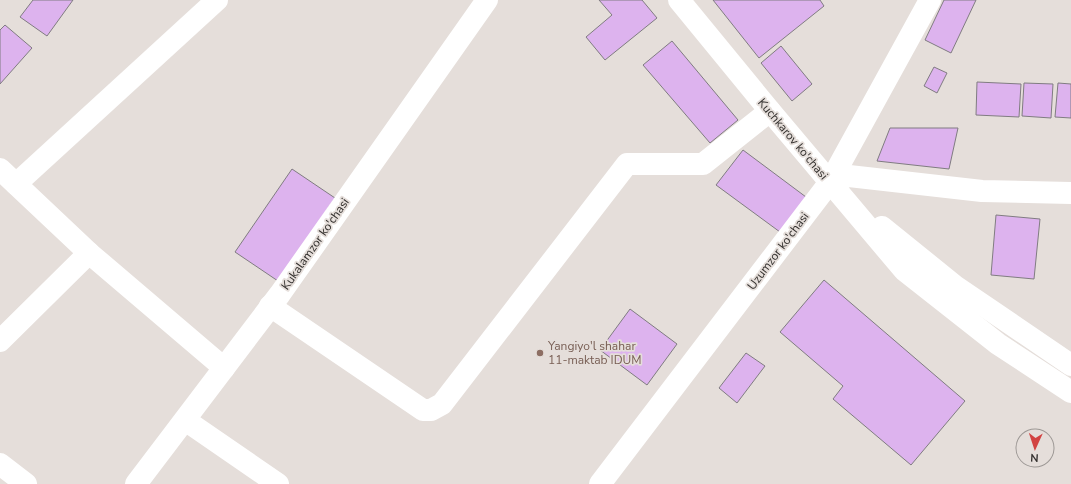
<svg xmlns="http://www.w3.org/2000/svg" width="1071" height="484" font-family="'Nunito Sans',sans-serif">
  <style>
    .building { fill: #ddb3ee; stroke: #807c81 }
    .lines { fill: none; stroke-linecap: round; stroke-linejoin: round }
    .minor { stroke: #fff; stroke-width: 22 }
    .major { stroke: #fff; stroke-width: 22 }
    .education-dot { fill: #8d6e63; stroke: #e5deda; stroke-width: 1.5 }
    .labels { text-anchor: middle; stroke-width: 3.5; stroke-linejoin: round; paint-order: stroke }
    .street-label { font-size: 12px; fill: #322f2d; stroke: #e5deda }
    .education-label { font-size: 12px; fill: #785e54; stroke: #e5deda; text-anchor: start }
  </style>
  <rect width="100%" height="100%" fill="#e5deda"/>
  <!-- building -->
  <g class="building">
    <polygon points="33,0 73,0 47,36 20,17"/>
    <polygon points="599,0 642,0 657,18 605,60 586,37 612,15"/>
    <polygon points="713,0 820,0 824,6 759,58"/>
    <polygon points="944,0 976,0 951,53 925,40"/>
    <polygon points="5,25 32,48 0,84 0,30"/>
    <polygon points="672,41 738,120 710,143 643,65"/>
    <polygon points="781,46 812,84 792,101 761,63"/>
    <polygon points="934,67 947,73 937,93 924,86"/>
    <polygon points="977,82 1021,84 1019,117 976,115"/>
    <polygon points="1024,83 1053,84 1051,118 1022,116"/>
    <polygon points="1058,83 1071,84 1071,118 1055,117"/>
    <polygon points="890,128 958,128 949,169 877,161"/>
    <polygon points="743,150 806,197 780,232 716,185"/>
    <polygon points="292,169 335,198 278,281 235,252"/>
    <polygon points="996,215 1040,219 1034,279 991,275"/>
    <polygon points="824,280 965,401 911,465 833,399 843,386 780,332"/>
    <polygon points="630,309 677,344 647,385 600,350"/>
    <polygon points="746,353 765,366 737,403 719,388"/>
  </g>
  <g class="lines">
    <!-- minor -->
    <g class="minor">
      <polyline points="0,169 89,253 224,368"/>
      <polyline points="830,182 849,176 982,191 1071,193"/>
      <polyline points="16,184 217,0"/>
      <polyline points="270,306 423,410 431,410 442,404 627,164 703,164 770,111"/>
      <polyline points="0,341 89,253"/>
      <polyline points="185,420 278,484"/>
      <polyline points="0,464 26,484"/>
      <polyline points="136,484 280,294 487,0"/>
      <polyline points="600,484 830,182 930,0"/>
    </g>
    <!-- major -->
    <g class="major">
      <polyline points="679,0 770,111 904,270 998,344 1071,392"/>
      <polyline points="882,227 955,286 1071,365"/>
    </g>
  </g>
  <!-- markers -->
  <circle class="education-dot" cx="540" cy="353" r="4"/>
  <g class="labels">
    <!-- street labels -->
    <g class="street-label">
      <text transform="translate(793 139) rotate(50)" y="4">Kuchkarov ko'chasi</text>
      <text transform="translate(315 244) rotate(-55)" y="4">Kukalamzor ko'chasi</text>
      <text transform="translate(778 251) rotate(-53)" y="4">Uzumzor ko'chasi</text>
    </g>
    <!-- education labels -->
    <g class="education-label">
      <text x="548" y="350">Yangiyo'l shahar<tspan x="548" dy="14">11-maktab IDUM</tspan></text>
    </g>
  </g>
  <!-- north arrow -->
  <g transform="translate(1035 448) rotate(183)"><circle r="19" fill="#e5deda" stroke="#9d9895"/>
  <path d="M0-3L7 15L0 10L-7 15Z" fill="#d24342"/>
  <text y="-6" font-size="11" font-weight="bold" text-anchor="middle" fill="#322f2d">N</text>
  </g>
</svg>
